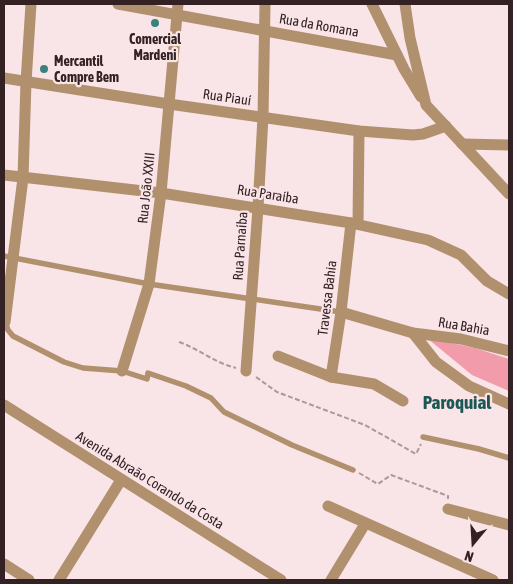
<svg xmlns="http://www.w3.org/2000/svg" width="513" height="584" font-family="'Asap Condensed',sans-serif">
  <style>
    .green { fill: #f19bab }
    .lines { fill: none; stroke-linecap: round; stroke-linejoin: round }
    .path { stroke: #ac989b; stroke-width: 2; stroke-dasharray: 5 2.5; stroke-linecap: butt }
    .lane { stroke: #b1906d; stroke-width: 5.5 }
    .street { stroke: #b1906d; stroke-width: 11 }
    .poi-dot { fill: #3a827c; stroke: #f9e4e7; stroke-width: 2 }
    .labels { text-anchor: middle; stroke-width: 4.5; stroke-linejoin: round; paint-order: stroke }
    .street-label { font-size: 14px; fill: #332124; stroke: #f9e4e7 }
    .poi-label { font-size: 14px; font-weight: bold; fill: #332124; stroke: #f9e4e7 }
    .district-label { font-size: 19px; font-weight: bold; fill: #1d5753; stroke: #f9e4e7 }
  </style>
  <rect width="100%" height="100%" fill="#f9e4e7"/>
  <!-- green -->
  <polygon class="green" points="427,338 475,348 509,359 509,391 472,375"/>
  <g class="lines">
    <!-- path -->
    <g class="path">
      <path d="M 179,342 C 199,349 215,363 236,368"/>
      <polyline points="256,377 277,392 365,425 416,454 421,444"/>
      <polyline points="359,473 378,484 391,475 448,496 448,499"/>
    </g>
    <!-- lane -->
    <g class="lane">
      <polyline points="4,256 149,284 341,312"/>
      <polyline points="5,322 8,330 13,336 64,362 83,368 122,371 147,379 148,373 186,386 211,398 224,412 292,445 353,470"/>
      <polyline points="423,437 479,449 509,458"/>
    </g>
    <!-- street -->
    <g class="street">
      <polyline points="118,4 397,55"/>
      <polyline points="372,4 404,69 421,97"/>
      <polyline points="405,4 410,38 426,105 509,194"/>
      <polyline points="4,78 169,104 359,131 413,135 423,134 446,126"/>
      <polyline points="462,144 509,145"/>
      <polyline points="4,175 161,193 351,223 428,240 461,255 487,281 509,294"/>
      <polyline points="358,224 359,131"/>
      <polyline points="341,312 413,333 461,339 509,351"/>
      <polyline points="5,322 23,178 26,82 31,4"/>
      <polyline points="413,333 436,362 469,386 509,404"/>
      <polyline points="278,356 331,377 374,384 403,401"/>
      <polyline points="122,371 149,284 161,193 178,4"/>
      <polyline points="246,371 258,208 263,117 265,4"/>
      <polyline points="331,377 341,312 351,223"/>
      <polyline points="4,405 281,580"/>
      <polyline points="328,506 493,580"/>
      <polyline points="448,509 509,525"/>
      <polyline points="4,564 29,580"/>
      <polyline points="59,580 121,480"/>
      <polyline points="331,580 365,524"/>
    </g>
  </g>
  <!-- markers -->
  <g class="poi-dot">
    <circle cx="155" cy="23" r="5"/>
    <circle cx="44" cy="69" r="5"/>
  </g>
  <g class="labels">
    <!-- street labels -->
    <g class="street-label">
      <text transform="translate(319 25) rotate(10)" y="5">Rua da Romana</text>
      <text transform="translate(227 97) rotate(8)" y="5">Rua Piauí</text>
      <text transform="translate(146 188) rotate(-84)" y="5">Rua João XXIII</text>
      <text transform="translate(268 194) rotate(9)" y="5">Rua Paraíba</text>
      <text transform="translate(240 246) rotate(-86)" y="5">Rua Parnaíba</text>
      <text transform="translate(327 298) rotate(-83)" y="5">Travessa Bahia</text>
      <text transform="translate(464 326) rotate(10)" y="5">Rua Bahia</text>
      <text transform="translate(150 480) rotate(32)" y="5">Avenida Abraão Corando da Costa</text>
    </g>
    <!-- poi labels -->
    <g class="poi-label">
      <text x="155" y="44">Comercial<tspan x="155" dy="16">Mardeni</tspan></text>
      <text x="54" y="66" text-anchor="start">Mercantil<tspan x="54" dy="16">Compre Bem</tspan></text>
    </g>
    <!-- district labels -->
    <g class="district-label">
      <text x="457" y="409">Paroquial</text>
    </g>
  </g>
  <!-- border -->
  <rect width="513" height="584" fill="none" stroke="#332124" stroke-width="10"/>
  <!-- north arrow -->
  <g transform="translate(473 544) rotate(198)" stroke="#f9e4e7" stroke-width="4" paint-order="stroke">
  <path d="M0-4L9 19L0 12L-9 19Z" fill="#332124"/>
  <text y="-8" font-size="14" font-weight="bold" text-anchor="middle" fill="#332124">N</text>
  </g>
</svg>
